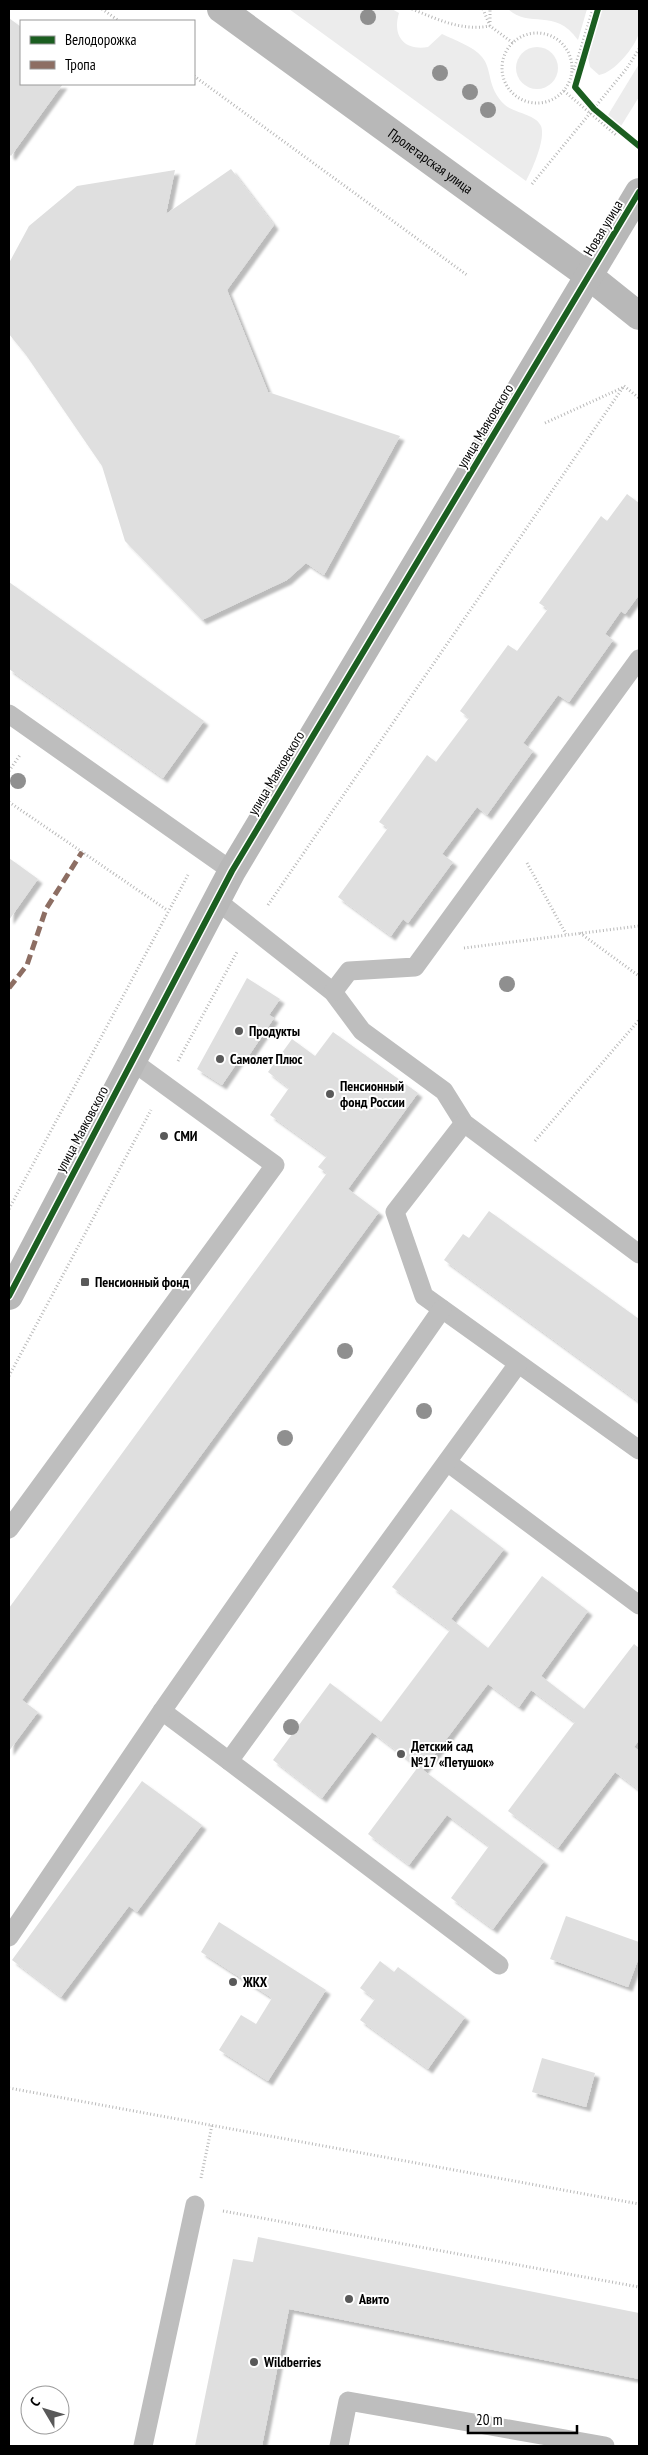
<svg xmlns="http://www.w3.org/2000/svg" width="648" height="2455" font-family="'PT Sans Narrow',sans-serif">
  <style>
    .green { fill: #ececec }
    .building { fill: #dfdfdf; filter: url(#shadow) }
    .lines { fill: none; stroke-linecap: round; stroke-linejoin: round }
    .path { stroke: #b9b9b9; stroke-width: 3; stroke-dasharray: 1 2.5; stroke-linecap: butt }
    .lane { stroke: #bebebe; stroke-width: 19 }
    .secondary { stroke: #b8b8b8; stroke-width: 28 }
    .quiet { stroke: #8d6e63; stroke-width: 5; stroke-dasharray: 10 5; stroke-linecap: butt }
    .cycleway-casing { stroke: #fff; stroke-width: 9 }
    .cycleway { stroke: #1b5e20; stroke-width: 6 }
    .tree { fill: #8f8f8f }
    .poi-dot { fill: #595959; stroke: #fff; stroke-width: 2 }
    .labels { text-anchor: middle; stroke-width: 4; stroke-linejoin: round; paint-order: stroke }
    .street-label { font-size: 14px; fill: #000; stroke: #fff }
    .poi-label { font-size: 14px; font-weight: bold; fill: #000; stroke: #fff; text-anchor: start }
  </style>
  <defs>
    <filter id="shadow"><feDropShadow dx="4.5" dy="4.5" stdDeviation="1" flood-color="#0004"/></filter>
  </defs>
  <rect width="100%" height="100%" fill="#fff"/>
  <!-- green -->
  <g class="green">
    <path d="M 289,9 L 392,9 L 399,13 C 392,36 404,51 428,47 L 442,34 C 454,40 473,46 482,57 C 493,70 486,87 505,105 C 514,113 536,114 541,126 C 546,139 532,170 526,181 Z"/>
    <path d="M 508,9 L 587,9 L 578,40 C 555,7 529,29 508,9 Z"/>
    <path d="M 601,9 L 639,9 C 639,16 641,26 639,33 C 635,47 614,73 599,75 L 590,67 L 588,57 Z"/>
    <circle cx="537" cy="68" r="21"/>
    <polygon points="639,64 639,97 621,126 608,115"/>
  </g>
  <!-- building -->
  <g class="building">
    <polygon points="9,18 21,27 21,84 63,84 11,156 9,154"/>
    <polygon points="231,169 274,225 227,290 268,392 400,436 324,575 306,563 287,580 202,620 125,541 102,466 26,355 9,334 9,263 29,226 77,186 175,170 166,214"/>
    <polygon points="627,494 639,503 639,595 625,614 621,611 605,634 613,640 569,702 558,695 523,743 533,751 487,815 477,807 442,854 453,862 408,923 403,919 391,936 338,897 388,828 379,822 427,755 436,762 469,718 460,711 508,645 517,651 548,609 539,603 601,516 607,521"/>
    <polygon points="9,582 204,721 163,778 9,669"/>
    <polygon points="9,858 38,879 9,920"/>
    <polygon points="247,978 280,999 269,1015 274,1018 248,1057 243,1054 222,1085 197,1069"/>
    <polygon points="333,1032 418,1093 348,1189 379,1212 22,1700 38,1712 9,1751 9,1608 327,1173 318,1167 327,1156 270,1115 289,1088 268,1072 292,1039 315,1056"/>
    <polygon points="489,1211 639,1319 639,1402 444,1260 463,1234 469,1238"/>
    <polygon points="451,1509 504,1549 451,1619 488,1648 542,1576 588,1611 541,1676 584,1709 634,1644 639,1648 639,1740 634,1747 639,1751 639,1790 615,1772 558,1848 508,1811 575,1722 531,1690 519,1707 488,1684 423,1770 544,1861 493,1929 451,1898 489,1846 447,1815 409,1865 368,1834 418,1767 372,1732 322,1798 273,1760 330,1683 381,1722 450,1630 392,1587"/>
    <polygon points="142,1781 202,1825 137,1912 129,1906 61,1997 12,1960"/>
    <polygon points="566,1916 639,1942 639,1957 628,1987 550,1959"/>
    <polygon points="219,1922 326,1990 268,2081 219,2050 241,2015 256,2024 272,1998 201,1952"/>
    <polygon points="380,1961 394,1972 398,1967 465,2017 428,2069 360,2020 375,1999 360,1988"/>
    <polygon points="542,2058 595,2073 586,2107 532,2092"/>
    <polygon points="258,2237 639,2313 639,2379 289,2309 262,2446 195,2446 233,2259 253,2262"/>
  </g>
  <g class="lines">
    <!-- path -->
    <g class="path">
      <polyline points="102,9 119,21"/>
      <path d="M 412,9 C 439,20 461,31 490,26"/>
      <polyline points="483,9 490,26 513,43"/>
      <polyline points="490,22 490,9"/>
      <circle cx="537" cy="68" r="35"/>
      <polyline points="574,70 593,9"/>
      <polyline points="194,76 467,275"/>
      <polyline points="564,91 616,135"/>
      <polyline points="532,184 627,68 639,49"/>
      <polyline points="624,386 639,398"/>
      <polyline points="545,423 624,387"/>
      <polyline points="9,771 20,755"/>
      <polyline points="9,802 167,910"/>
      <polyline points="527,863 566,934"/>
      <polyline points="268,905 624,386"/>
      <polyline points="580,933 639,976"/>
      <polyline points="464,948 639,926"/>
      <polyline points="178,1061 237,952"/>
      <polyline points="535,1141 639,1020"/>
      <polyline points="9,1209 188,875"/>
      <polyline points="9,1376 151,1110"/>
      <polyline points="9,2088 639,2204"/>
      <polyline points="201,2178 212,2125"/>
      <polyline points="223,2211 639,2287"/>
    </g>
    <!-- lane -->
    <g class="lane">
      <polyline points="9,714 232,871"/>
      <polyline points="216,900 333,992 362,1031 444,1091 464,1123 639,1254"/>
      <polyline points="333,992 349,971 415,967 639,659"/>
      <polyline points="464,1123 395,1212 424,1296 639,1450"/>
      <polyline points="447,1462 639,1605"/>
      <polyline points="9,1529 275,1165 132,1061"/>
      <polyline points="162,1711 229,1761"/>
      <polyline points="9,1937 162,1711 442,1309"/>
      <polyline points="499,1965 229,1761 518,1364"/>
      <polyline points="143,2446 195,2205"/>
      <polyline points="339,2446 348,2401 605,2446"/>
    </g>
    <!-- secondary -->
    <g class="secondary">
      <path id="s1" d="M 221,9 L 589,276 L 639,316"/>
      <polyline points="9,1296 232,871 639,192"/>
    </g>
    <!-- quiet -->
    <polyline class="quiet" points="9,988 27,965 46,909 82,852"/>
    <!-- cycleway casing -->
    <g class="cycleway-casing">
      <g id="cycleway">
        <polyline points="598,9 575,87 594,109 639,146"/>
        <polyline points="9,1296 232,871 639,192"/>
      </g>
    </g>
    <!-- cycleway -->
    <use href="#cycleway" class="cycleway"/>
  </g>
  <!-- trees -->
  <g class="tree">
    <circle cx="368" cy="17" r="8"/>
    <circle cx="440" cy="73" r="8"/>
    <circle cx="470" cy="92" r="8"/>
    <circle cx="488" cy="110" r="8"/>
    <circle cx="18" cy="781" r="8"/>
    <circle cx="507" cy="984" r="8"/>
    <circle cx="345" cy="1351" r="8"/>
    <circle cx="424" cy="1411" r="8"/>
    <circle cx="285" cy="1438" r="8"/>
    <circle cx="291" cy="1727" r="8"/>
  </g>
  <!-- markers -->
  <g class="poi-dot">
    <circle cx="239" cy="1031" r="5"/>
    <circle cx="220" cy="1059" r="5"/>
    <circle cx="330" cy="1094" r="5"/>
    <circle cx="164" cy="1136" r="5"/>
    <rect x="80" y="1277" width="10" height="10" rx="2.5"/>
    <circle cx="401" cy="1754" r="5"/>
    <circle cx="233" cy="1982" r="5"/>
    <circle cx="349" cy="2299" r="5"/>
    <circle cx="254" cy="2362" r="5"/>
  </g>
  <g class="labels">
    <!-- street labels -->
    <g class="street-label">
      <text dy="5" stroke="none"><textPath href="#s1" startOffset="259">Пролетарская улица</textPath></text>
      <text transform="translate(603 228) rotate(-59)" y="5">Новая улица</text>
      <text transform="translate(485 426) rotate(-59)" y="5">улица Маяковского</text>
      <text transform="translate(276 773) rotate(-59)" y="5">улица Маяковского</text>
      <text transform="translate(82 1129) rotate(-62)" y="5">улица Маяковского</text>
    </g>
    <!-- poi labels -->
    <g class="poi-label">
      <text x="249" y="1036">Продукты</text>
      <text x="230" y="1064">Самолет Плюс</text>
      <text x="340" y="1091">Пенсионный<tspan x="340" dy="16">фонд России</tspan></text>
      <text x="174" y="1141">СМИ</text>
      <text x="95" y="1287">Пенсионный фонд</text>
      <text x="411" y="1751">Детский сад<tspan x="411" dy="16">№17 «Петушок»</tspan></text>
      <text x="243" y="1987">ЖКХ</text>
      <text x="359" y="2304">Авито</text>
      <text x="264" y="2367">Wildberries</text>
    </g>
  </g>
  <!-- border -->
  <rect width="648" height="2455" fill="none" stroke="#000000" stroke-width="20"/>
  <!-- legend -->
  <rect x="20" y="20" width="175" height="65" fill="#ffffff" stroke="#999999"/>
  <rect x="30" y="36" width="25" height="8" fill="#1b5e20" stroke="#999999"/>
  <text x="65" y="45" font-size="15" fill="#000000">Велодорожка</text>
  <rect x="30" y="61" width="25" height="8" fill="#8d6e63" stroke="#999999"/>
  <text x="65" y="70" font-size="15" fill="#000000">Тропа</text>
  <!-- north arrow -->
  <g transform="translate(45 2410) rotate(308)"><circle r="24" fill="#ffffff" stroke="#999999"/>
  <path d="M0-4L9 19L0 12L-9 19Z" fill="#595959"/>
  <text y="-8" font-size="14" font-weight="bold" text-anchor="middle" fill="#000000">С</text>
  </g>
  <!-- scale -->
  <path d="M468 2425v8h109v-8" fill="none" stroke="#000000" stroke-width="2.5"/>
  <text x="476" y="2425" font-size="15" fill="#000000" stroke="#ffffff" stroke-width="4" paint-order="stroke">20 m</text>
</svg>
